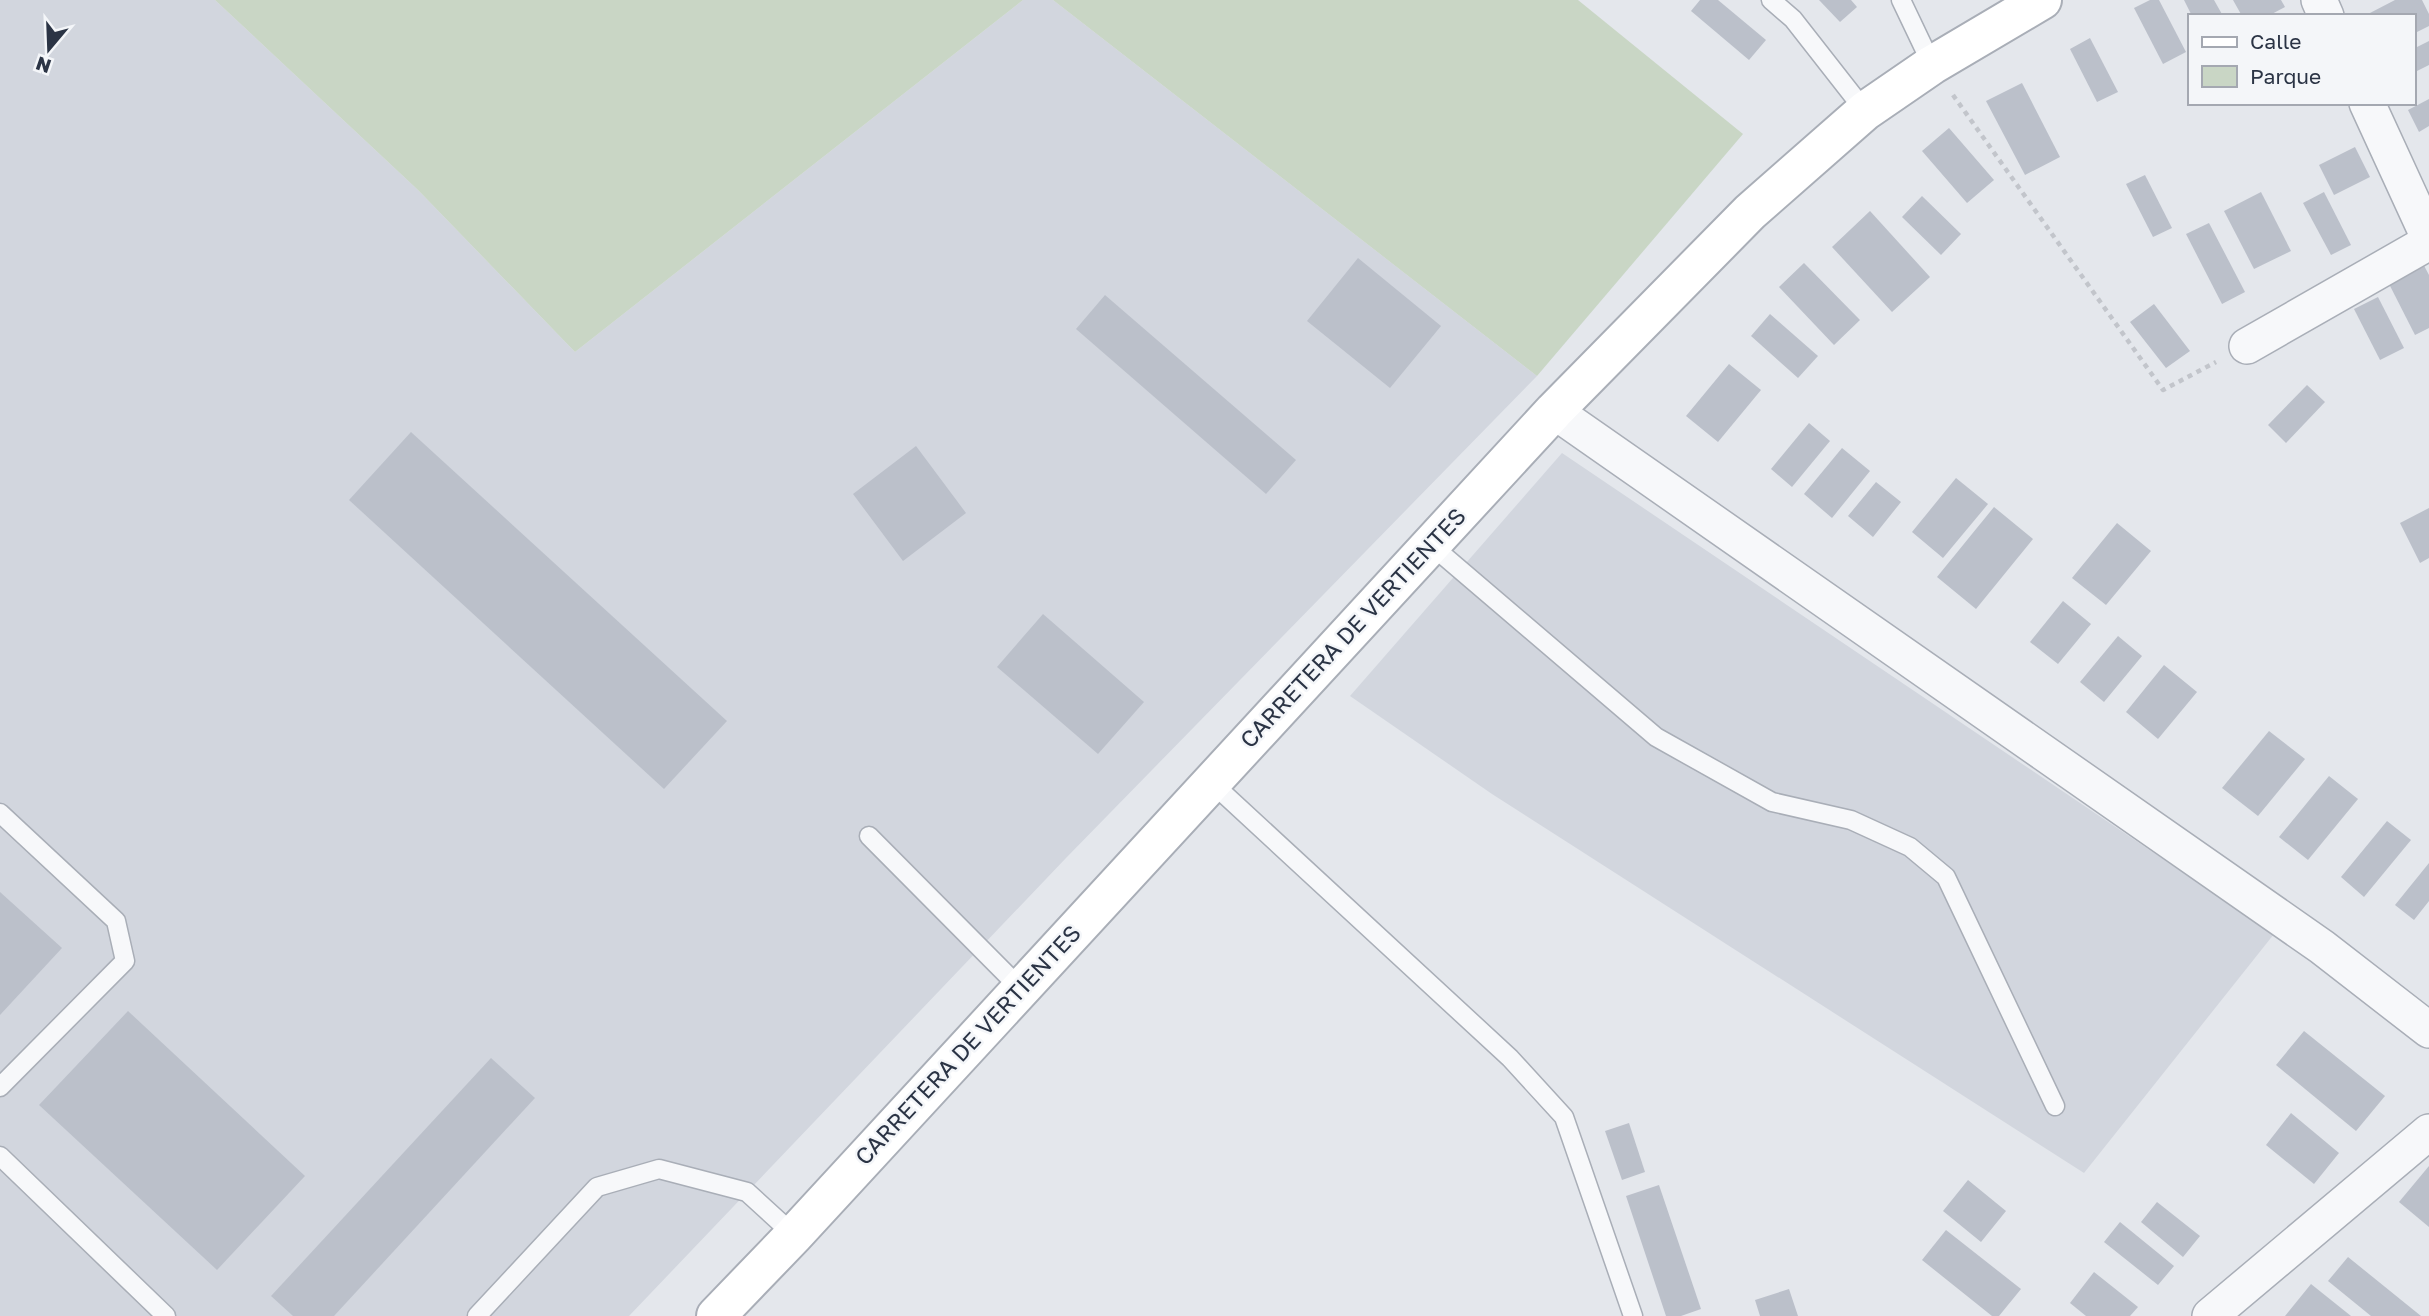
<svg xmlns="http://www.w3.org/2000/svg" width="2429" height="1316" font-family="'Golos Text',sans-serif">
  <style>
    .built { fill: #d2d6de }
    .green { fill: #c9d6c5 }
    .building { fill: #bbc0ca }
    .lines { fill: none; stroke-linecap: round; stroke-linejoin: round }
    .service-casing { stroke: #a9aeb7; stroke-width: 21 }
    .minor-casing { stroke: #a9aeb7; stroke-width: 38 }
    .secondary-casing { stroke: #a9aeb7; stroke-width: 42 }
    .path { stroke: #c2c5cb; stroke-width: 4.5; stroke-dasharray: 5 5; stroke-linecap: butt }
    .service { stroke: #f7f8fa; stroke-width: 18 }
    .minor { stroke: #f7f8fa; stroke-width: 35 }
    .secondary { stroke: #fff; stroke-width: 38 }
    .labels { text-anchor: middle; stroke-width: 5; stroke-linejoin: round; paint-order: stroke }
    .street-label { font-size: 23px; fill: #2b3445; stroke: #f4f6f9 }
  </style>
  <rect width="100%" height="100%" fill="#e4e7ec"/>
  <!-- built -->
  <g class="built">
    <polygon points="0,0 215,0 418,190 575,352 1023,0 1053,0 1537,376 1066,858 629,1316 0,1316"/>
    <polygon points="1562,453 2274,934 2084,1173 1492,794 1350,696"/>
  </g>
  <!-- green -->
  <g class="green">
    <polygon points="215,0 1023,0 575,352 418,190"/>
    <polygon points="1053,0 1578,0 1743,134 1537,376"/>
  </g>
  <!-- building -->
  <g class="building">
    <polygon points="1700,0 1718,0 1766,40 1749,60 1691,11"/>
    <polygon points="1819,0 1851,0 1857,7 1840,22"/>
    <polygon points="2150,0 2159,0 2186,52 2163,64 2134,8"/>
    <polygon points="2184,0 2214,0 2223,16 2192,16"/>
    <polygon points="2233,0 2281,0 2285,7 2268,16 2242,16"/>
    <polygon points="2395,0 2422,0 2429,14 2429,26 2413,34 2413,16 2369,16 2368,14"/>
    <polygon points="2090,38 2118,92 2097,102 2070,49"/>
    <polygon points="2429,41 2429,65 2413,73 2413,49"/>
    <polygon points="2022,83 2060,157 2025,175 1986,101"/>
    <polygon points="2429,99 2429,126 2419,132 2408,110"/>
    <polygon points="1949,128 1994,180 1967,203 1922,151"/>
    <polygon points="2355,147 2370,177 2334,195 2319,165"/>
    <polygon points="2145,175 2172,228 2153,237 2126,184"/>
    <polygon points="2261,192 2291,251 2254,269 2224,211"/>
    <polygon points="2324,192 2351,245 2331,255 2303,203"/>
    <polygon points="1922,196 1961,234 1941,255 1902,217"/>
    <polygon points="1870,211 1930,277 1892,312 1832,247"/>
    <polygon points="2209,223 2245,292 2222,304 2186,234"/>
    <polygon points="1358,258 1441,326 1390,388 1307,321"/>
    <polygon points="2421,260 2429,275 2429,328 2415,335 2386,278"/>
    <polygon points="1804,263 1860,320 1834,345 1779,287"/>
    <polygon points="1105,295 1296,460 1266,494 1076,329"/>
    <polygon points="2378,297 2404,348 2380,360 2354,309"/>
    <polygon points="2154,304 2190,351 2166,368 2130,322"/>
    <polygon points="1770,314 1818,356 1798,378 1751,336"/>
    <polygon points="1729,364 1761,390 1718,442 1686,416"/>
    <polygon points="2307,385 2325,402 2286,443 2268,425"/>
    <polygon points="1809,423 1830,441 1792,487 1771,469"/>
    <polygon points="411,432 727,721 664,789 349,500"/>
    <polygon points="916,446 966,513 903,561 853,494"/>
    <polygon points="1842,448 1870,471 1832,518 1804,494"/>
    <polygon points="1956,478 1988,504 1943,558 1912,532"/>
    <polygon points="1876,482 1901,502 1873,537 1848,516"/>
    <polygon points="1994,507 2033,539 1976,609 1937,577"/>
    <polygon points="2429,508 2429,558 2420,563 2400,523"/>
    <polygon points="2117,523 2151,551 2106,605 2072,578"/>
    <polygon points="2063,601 2091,624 2058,664 2030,642"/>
    <polygon points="1043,614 1144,702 1098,754 997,667"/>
    <polygon points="2118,636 2142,656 2104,702 2080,682"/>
    <polygon points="2164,665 2197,692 2158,739 2126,712"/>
    <polygon points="2269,731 2305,759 2258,816 2222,788"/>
    <polygon points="2329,776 2358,799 2308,860 2279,837"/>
    <polygon points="2387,821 2411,840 2364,897 2341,877"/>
    <polygon points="2429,863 2429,901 2414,920 2395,905"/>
    <polygon points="0,892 62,948 0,1015"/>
    <polygon points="128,1011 305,1176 217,1270 39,1105"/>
    <polygon points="2304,1031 2385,1096 2356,1131 2276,1065"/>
    <polygon points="491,1058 535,1098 334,1316 293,1316 271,1296"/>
    <polygon points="2291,1113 2339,1153 2314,1184 2266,1145"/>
    <polygon points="1629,1123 1645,1172 1622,1180 1605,1131"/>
    <polygon points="2429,1166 2429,1227 2399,1202"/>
    <polygon points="1968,1180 2006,1211 1981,1242 1943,1211"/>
    <polygon points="1659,1185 1701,1309 1681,1316 1666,1316 1626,1196"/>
    <polygon points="2157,1202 2200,1236 2183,1257 2141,1222"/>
    <polygon points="2120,1222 2174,1266 2158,1285 2104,1242"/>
    <polygon points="1946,1230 2021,1289 1999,1316 1992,1316 1922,1260"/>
    <polygon points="2348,1257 2421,1316 2371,1316 2328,1281"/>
    <polygon points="2094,1272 2138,1307 2130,1316 2086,1316 2070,1303"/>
    <polygon points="2311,1284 2351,1316 2285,1316"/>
    <polygon points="1789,1289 1798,1316 1760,1316 1755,1300"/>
  </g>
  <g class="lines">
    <!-- service casing -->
    <g class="service-casing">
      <g id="service">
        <polyline points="1771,0 1793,19 1865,111"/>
        <polyline points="1901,0 1932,65"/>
        <polyline points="1430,544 1656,737 1772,802 1851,820 1910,847 1946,877 2055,1106"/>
        <polyline points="1210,781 1510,1058 1564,1117 1633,1316"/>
        <polyline points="0,813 116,921 125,961 0,1087"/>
        <polyline points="869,836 1020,988"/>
        <polyline points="0,1156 166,1316"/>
        <polyline points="477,1316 597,1187 659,1169 747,1192 794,1235"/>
      </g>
    </g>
    <!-- minor casing -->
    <g class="minor-casing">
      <g id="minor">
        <polyline points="2319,0 2326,16"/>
        <polyline points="2367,103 2429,238"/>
        <polyline points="2247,346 2429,242"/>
        <polyline points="1554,411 2322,947 2429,1030"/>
        <polyline points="2210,1316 2429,1132"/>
      </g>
    </g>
    <!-- secondary casing -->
    <g class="secondary-casing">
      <polyline id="secondary" points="716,1316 794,1235 1554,411 1750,212 1865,111 1932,65 2042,0"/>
    </g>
    <!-- path -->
    <polyline class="path" points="1953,95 2163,390 2216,362"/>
    <!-- service -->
    <use href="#service" class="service"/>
    <!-- minor -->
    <use href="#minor" class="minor"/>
    <!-- secondary -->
    <use href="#secondary" class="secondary"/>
  </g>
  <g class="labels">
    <!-- street labels -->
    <g class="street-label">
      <text transform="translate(1353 628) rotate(-47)" y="8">CARRETERA DE VERTIENTES</text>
      <text transform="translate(968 1045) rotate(-47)" y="8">CARRETERA DE VERTIENTES</text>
    </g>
  </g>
  <!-- legend -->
  <rect x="2188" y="14" width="228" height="91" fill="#f4f6f9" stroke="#a4a8b1" stroke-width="2"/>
  <rect x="2202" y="37" width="35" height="10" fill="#ffffff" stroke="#a4a8b1" stroke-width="2"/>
  <text x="2250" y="49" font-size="21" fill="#2b3445">Calle</text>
  <rect x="2202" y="66" width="35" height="21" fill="#c9d6c5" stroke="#a4a8b1" stroke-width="2"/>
  <text x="2250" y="84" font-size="21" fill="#2b3445">Parque</text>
  <!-- north arrow -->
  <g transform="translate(49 49) rotate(199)" stroke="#f4f6f9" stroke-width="5" paint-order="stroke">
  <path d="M0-5L12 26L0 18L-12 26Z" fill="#2b3445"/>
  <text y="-10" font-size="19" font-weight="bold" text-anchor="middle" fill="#2b3445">N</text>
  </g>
</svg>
